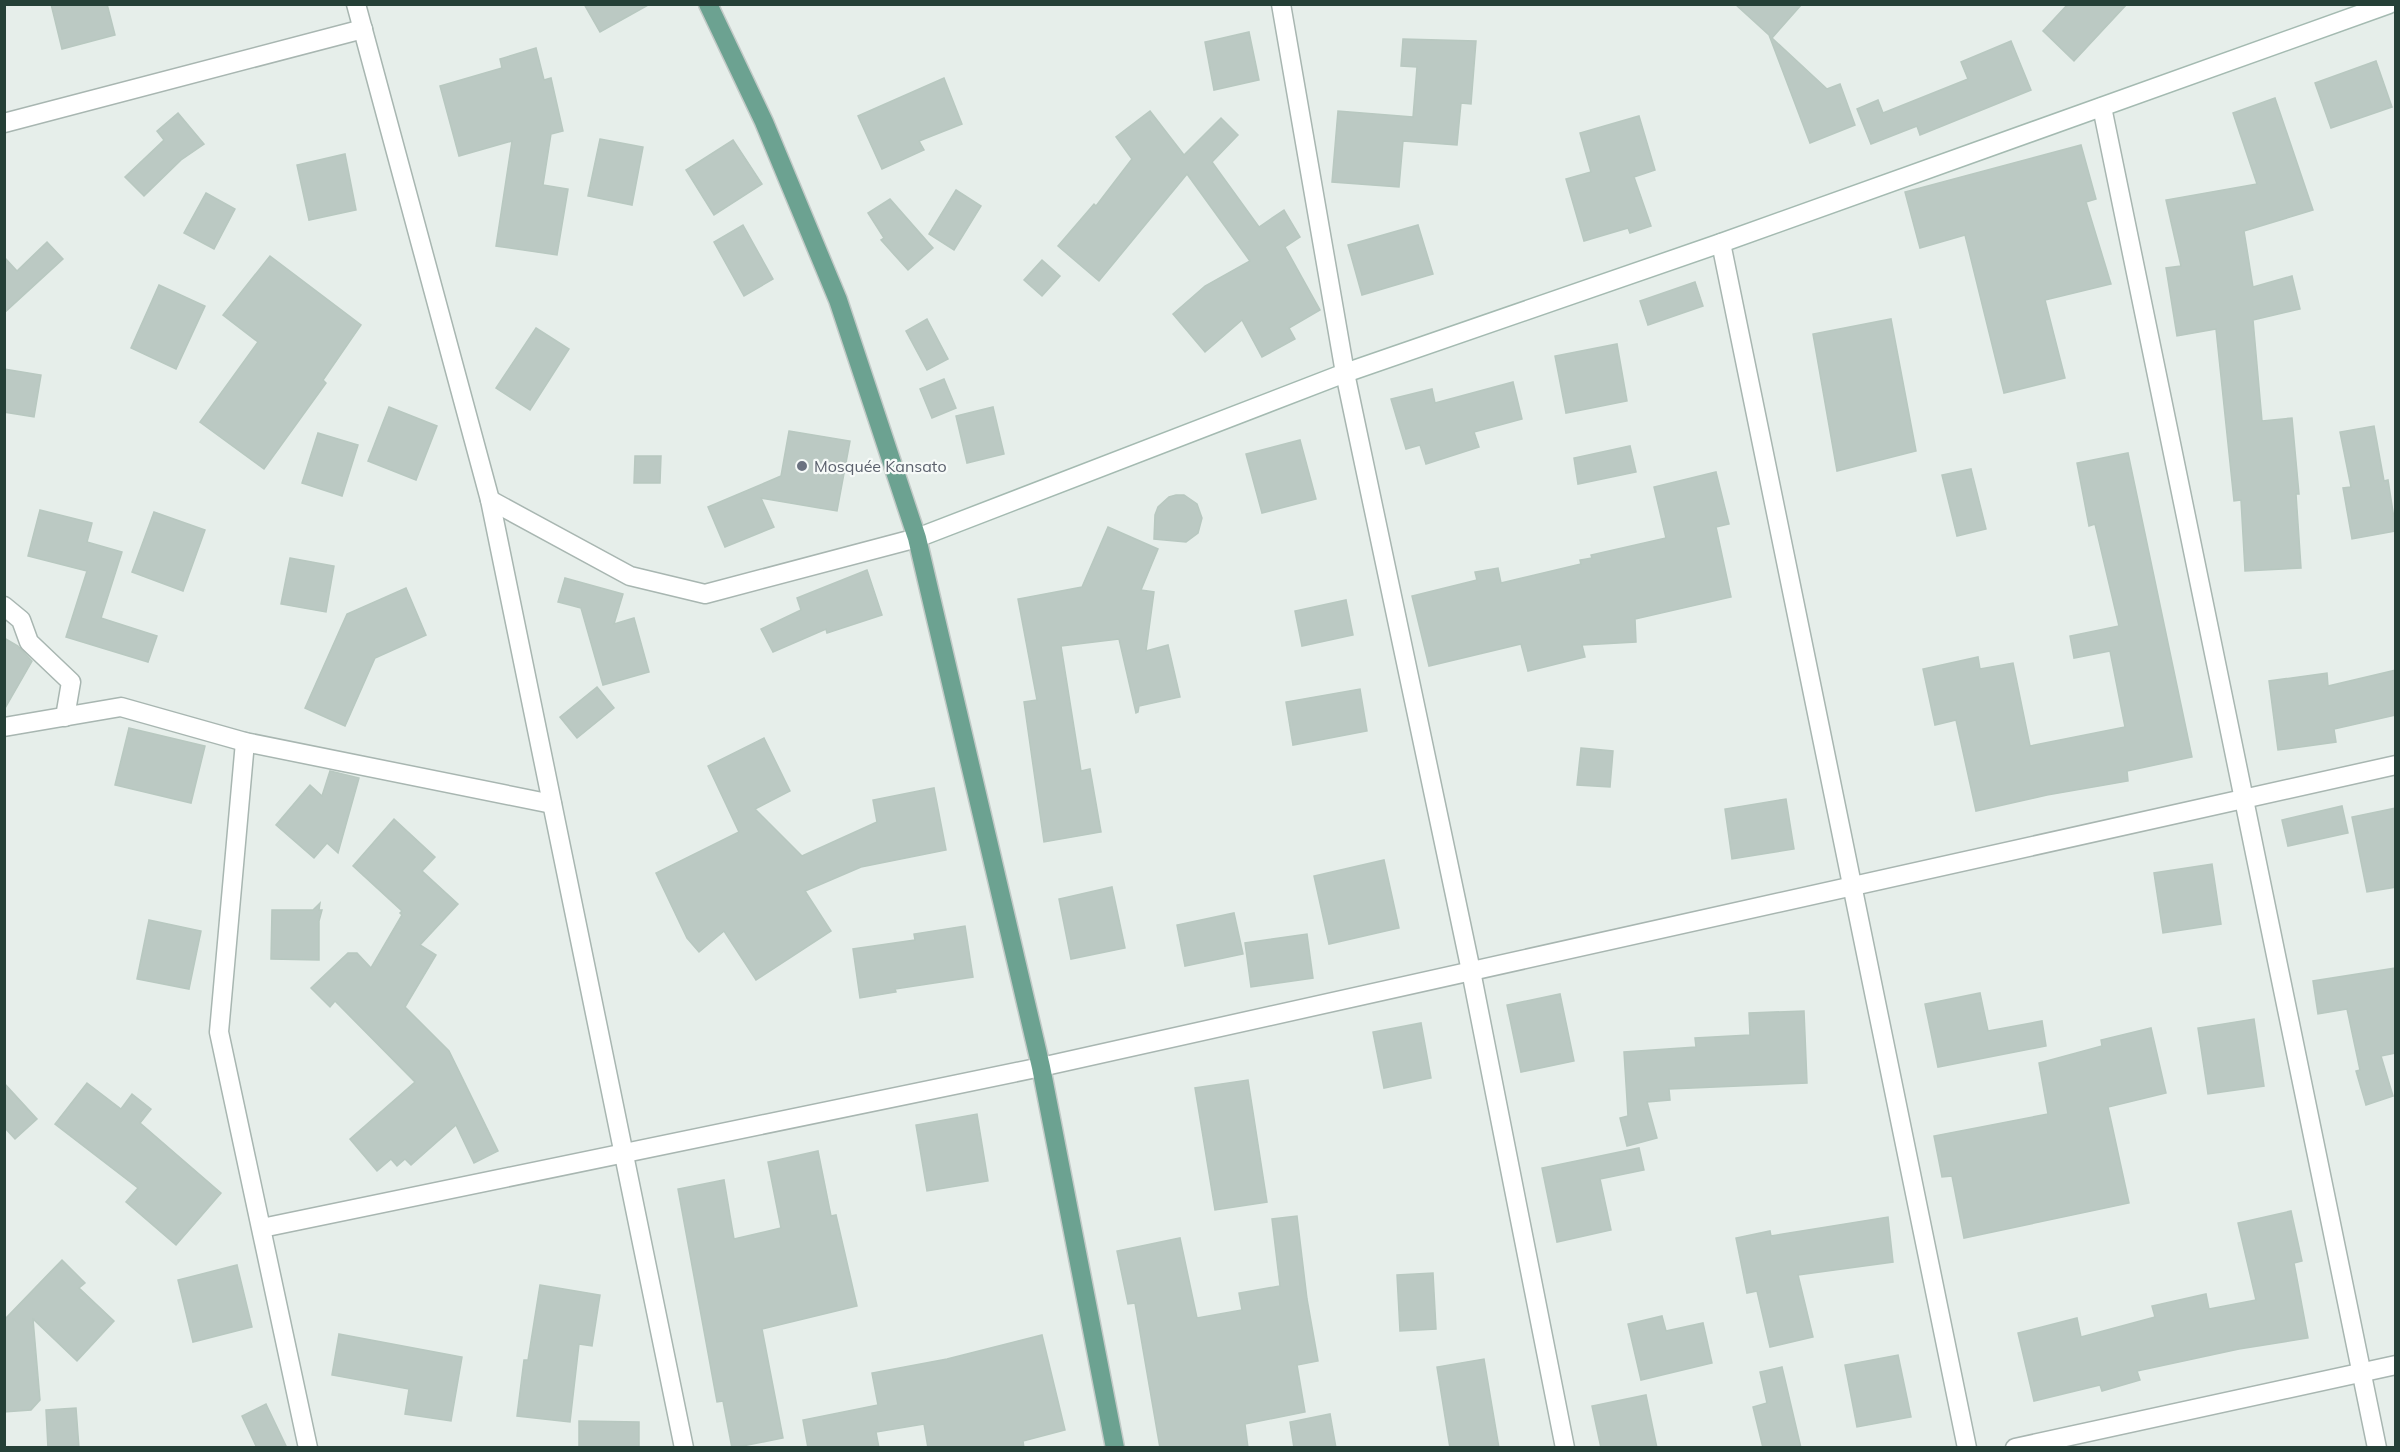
<svg xmlns="http://www.w3.org/2000/svg" width="2400" height="1452" font-family="Mulish,sans-serif">
  <style>
    .building { fill: #bbc9c3; stroke: #b8c8c0; stroke-width: 1.5 }
    .lines { fill: none; stroke-linecap: round; stroke-linejoin: round }
    .street-casing { stroke: #a8b6b1; stroke-width: 21 }
    .secondary-casing { stroke: #a4bab1; stroke-width: 21 }
    .primary-casing { stroke: #c2cac7; stroke-width: 21 }
    .street { stroke: #fff; stroke-width: 18 }
    .secondary { stroke: #fff; stroke-width: 18 }
    .primary { stroke: #6ca291; stroke-width: 18 }
    .worship-dot { fill: #6b7280; stroke: #f6faf8; stroke-width: 2 }
    .labels { text-anchor: middle; stroke-width: 4.5; stroke-linejoin: round; paint-order: stroke }
    .worship-label { font-size: 16px; fill: #5b616d; stroke: #f6faf8; text-anchor: start }
  </style>
  <rect width="100%" height="100%" fill="#e6eeea"/>
  <!-- building -->
  <g class="building">
    <polygon points="51,4 107,4 115,35 62,49"/>
    <polygon points="584,4 650,4 600,32"/>
    <polygon points="1735,4 1802,4 1772,38 1827,89 1840,84 1855,125 1810,143 1769,35"/>
    <polygon points="2068,4 2127,4 2074,61 2043,31"/>
    <polygon points="1249,32 1259,80 1214,90 1205,42"/>
    <polygon points="1403,39 1476,41 1471,104 1461,103 1457,145 1403,141 1399,187 1332,182 1338,111 1413,117 1417,67 1401,66"/>
    <polygon points="2011,41 2031,90 1920,135 1917,126 1871,144 1857,109 1878,100 1883,113 1968,79 1961,62"/>
    <polygon points="536,48 544,80 551,78 563,131 551,134 543,185 568,189 557,255 496,246 512,141 459,156 440,86 502,68 500,59"/>
    <polygon points="2376,61 2392,107 2331,128 2315,83"/>
    <polygon points="944,78 962,124 919,141 924,150 882,169 858,116"/>
    <polygon points="2275,98 2313,210 2244,231 2253,287 2292,276 2300,309 2253,320 2262,421 2292,418 2299,494 2296,494 2301,568 2245,571 2241,500 2234,501 2216,329 2177,336 2166,268 2181,266 2166,200 2257,184 2233,113"/>
    <polygon points="1150,111 1184,155 1221,118 1238,135 1212,162 1259,227 1284,210 1300,237 1285,247 1320,310 1289,328 1295,339 1262,357 1242,320 1205,352 1173,314 1205,286 1250,261 1187,174 1099,281 1058,246 1094,204 1096,206 1132,159 1116,137"/>
    <polygon points="178,113 204,144 181,160 144,196 125,177 164,140 157,131"/>
    <polygon points="1639,116 1655,170 1634,177 1651,226 1630,233 1628,228 1584,241 1566,179 1591,172 1580,133"/>
    <polygon points="600,139 643,147 632,205 588,196"/>
    <polygon points="733,140 762,184 714,215 686,170"/>
    <polygon points="2081,145 2096,199 2086,202 2111,284 2045,300 2065,378 2004,393 1965,235 1920,248 1905,192"/>
    <polygon points="345,154 356,210 309,220 297,165"/>
    <polygon points="956,190 981,206 954,250 929,234"/>
    <polygon points="206,193 235,209 214,249 184,233"/>
    <polygon points="890,199 933,248 908,270 881,240 884,238 868,213"/>
    <polygon points="743,225 773,279 744,296 714,242"/>
    <polygon points="1418,225 1433,274 1362,295 1348,245"/>
    <polygon points="47,242 63,259 4,313 4,257 17,271"/>
    <polygon points="270,256 361,325 323,380 326,383 264,469 200,422 258,342 223,315"/>
    <polygon points="1042,260 1060,276 1042,296 1024,280"/>
    <polygon points="1695,282 1703,306 1648,325 1640,301"/>
    <polygon points="159,285 205,306 176,369 131,348"/>
    <polygon points="927,319 948,359 927,370 906,331"/>
    <polygon points="1891,319 1916,451 1837,471 1813,334"/>
    <polygon points="536,328 569,349 530,410 496,388"/>
    <polygon points="1617,344 1627,401 1566,413 1555,356"/>
    <polygon points="4,369 41,375 34,417 4,412"/>
    <polygon points="944,379 956,408 932,418 920,389"/>
    <polygon points="1513,382 1522,419 1474,432 1479,447 1426,464 1420,445 1406,449 1391,399 1432,389 1435,403"/>
    <polygon points="389,407 437,426 416,480 368,461"/>
    <polygon points="993,407 1004,454 967,463 956,416"/>
    <polygon points="2374,426 2384,481 2388,480 2396,531 2352,539 2343,488 2351,487 2340,432"/>
    <polygon points="789,431 850,441 837,511 761,498 774,527 725,547 708,507 781,476"/>
    <polygon points="318,433 358,445 342,496 302,483"/>
    <polygon points="1300,440 1316,499 1262,513 1246,454"/>
    <polygon points="1630,446 1636,472 1578,484 1574,458"/>
    <polygon points="2128,453 2192,757 2127,771 2128,781 2047,795 1976,811 1956,720 1935,725 1923,669 1978,657 1980,669 2013,663 2030,746 2125,727 2110,651 2074,658 2070,636 2119,626 2095,524 2089,526 2077,463"/>
    <polygon points="635,456 661,456 660,483 634,483"/>
    <polygon points="1971,469 1986,529 1957,536 1942,475"/>
    <polygon points="1716,472 1729,524 1716,527 1731,597 1635,619 1636,642 1582,645 1585,657 1528,671 1521,644 1429,666 1412,596 1477,580 1475,572 1498,568 1501,583 1581,564 1580,560 1592,558 1591,555 1666,538 1654,487"/>
    <polygon points="1176,495 1184,495 1197,504 1202,518 1198,533 1186,542 1154,539 1155,515 1158,507 1169,497"/>
    <polygon points="40,510 92,523 87,542 122,552 101,618 157,636 148,662 66,637 87,571 28,556"/>
    <polygon points="154,512 205,530 183,591 132,572"/>
    <polygon points="1108,527 1158,549 1141,590 1154,592 1146,651 1168,645 1180,697 1139,706 1138,712 1136,713 1119,639 1061,646 1081,771 1090,769 1101,832 1044,842 1024,702 1037,700 1018,599 1082,587"/>
    <polygon points="290,558 334,566 326,612 281,604"/>
    <polygon points="867,570 882,615 827,633 826,629 773,652 761,629 801,610 797,598"/>
    <polygon points="565,578 623,594 614,624 634,618 649,672 603,685 581,608 558,602"/>
    <polygon points="406,588 426,635 375,658 345,726 305,708 347,614"/>
    <polygon points="1346,600 1353,635 1302,646 1295,611"/>
    <polygon points="4,638 18,646 32,661 4,710"/>
    <polygon points="2396,670 2396,715 2334,729 2336,742 2278,750 2269,681 2327,673 2328,686"/>
    <polygon points="597,687 614,708 577,738 560,717"/>
    <polygon points="1360,689 1367,731 1293,745 1286,702"/>
    <polygon points="129,728 205,746 191,803 115,785"/>
    <polygon points="764,738 790,791 755,809 802,856 877,822 873,800 934,788 946,850 861,867 805,891 831,931 756,980 724,931 699,952 687,938 656,873 739,832 708,766"/>
    <polygon points="1581,748 1613,751 1610,787 1577,785"/>
    <polygon points="330,771 359,778 338,853 327,843 314,858 276,825 310,785 322,796"/>
    <polygon points="1786,799 1794,849 1732,859 1725,809"/>
    <polygon points="2342,806 2348,833 2288,846 2282,820"/>
    <polygon points="2396,808 2396,887 2367,892 2352,817"/>
    <polygon points="394,819 435,857 422,871 458,904 420,945 436,955 405,1007 449,1051 498,1151 474,1163 456,1125 411,1165 405,1159 397,1166 391,1159 377,1171 350,1139 415,1082 335,1001 330,1007 311,988 348,953 357,953 371,968 402,915 400,913 402,911 353,866"/>
    <polygon points="1384,860 1399,928 1329,944 1314,876"/>
    <polygon points="2212,864 2221,924 2163,933 2154,873"/>
    <polygon points="1112,887 1125,948 1071,959 1059,899"/>
    <polygon points="320,903 319,910 322,910 319,921 319,960 271,959 272,910 313,910"/>
    <polygon points="1234,913 1243,954 1185,966 1177,925"/>
    <polygon points="149,920 201,931 189,989 137,979"/>
    <polygon points="965,926 973,977 895,989 896,992 860,998 853,949 915,940 914,934"/>
    <polygon points="1307,934 1313,978 1251,987 1245,943"/>
    <polygon points="2396,968 2396,1053 2381,1056 2393,1096 2366,1105 2356,1071 2360,1070 2347,1009 2318,1014 2313,981"/>
    <polygon points="1980,993 1988,1031 2042,1021 2046,1046 1938,1067 1925,1004"/>
    <polygon points="1560,994 1574,1061 1521,1072 1507,1005"/>
    <polygon points="1804,1011 1807,1083 1669,1089 1670,1100 1647,1102 1657,1138 1627,1146 1620,1118 1628,1116 1624,1052 1696,1047 1695,1038 1750,1035 1749,1013"/>
    <polygon points="2254,1019 2264,1086 2208,1094 2198,1028"/>
    <polygon points="1421,1023 1431,1078 1384,1088 1373,1032"/>
    <polygon points="2151,1028 2166,1093 2108,1107 2129,1203 1964,1238 1952,1176 1942,1177 1934,1136 2048,1114 2039,1063 2102,1046 2101,1040"/>
    <polygon points="1248,1080 1267,1202 1215,1210 1195,1088"/>
    <polygon points="4,1083 37,1119 15,1139 4,1127"/>
    <polygon points="87,1083 121,1109 132,1094 151,1109 140,1123 221,1193 176,1245 126,1202 138,1188 55,1124"/>
    <polygon points="977,1114 988,1181 927,1191 916,1125"/>
    <polygon points="1639,1148 1644,1170 1600,1179 1611,1230 1557,1242 1542,1168"/>
    <polygon points="818,1151 831,1216 836,1215 857,1306 762,1329 783,1438 732,1448 723,1401 717,1402 678,1189 724,1180 734,1239 781,1228 768,1162"/>
    <polygon points="2291,1211 2302,1261 2294,1263 2308,1338 2239,1349 2137,1371 2140,1380 2102,1391 2100,1385 2034,1401 2018,1333 2077,1318 2081,1337 2155,1317 2152,1306 2206,1294 2209,1309 2256,1300 2238,1223"/>
    <polygon points="1297,1216 1307,1299 1318,1361 1297,1365 1305,1412 1245,1424 1248,1448 1160,1448 1135,1303 1128,1304 1117,1251 1180,1238 1197,1318 1242,1310 1239,1293 1280,1286 1272,1219"/>
    <polygon points="1888,1217 1893,1262 1798,1275 1813,1337 1770,1347 1757,1291 1747,1293 1736,1238 1770,1231 1771,1236"/>
    <polygon points="62,1260 85,1283 79,1288 114,1321 77,1361 33,1319 40,1400 31,1410 4,1412 4,1320"/>
    <polygon points="237,1265 252,1327 193,1342 178,1280"/>
    <polygon points="1433,1273 1436,1329 1400,1331 1397,1275"/>
    <polygon points="540,1285 600,1295 592,1346 579,1344 570,1422 517,1416 524,1360 528,1360"/>
    <polygon points="1662,1316 1666,1331 1703,1323 1712,1363 1641,1380 1628,1324"/>
    <polygon points="339,1334 462,1357 451,1421 405,1414 409,1389 332,1375"/>
    <polygon points="1042,1335 1065,1430 1023,1441 1024,1448 928,1448 924,1424 876,1432 879,1448 808,1448 803,1420 878,1405 872,1373 947,1359"/>
    <polygon points="1898,1355 1911,1417 1857,1427 1845,1365"/>
    <polygon points="1484,1359 1499,1448 1450,1448 1437,1367"/>
    <polygon points="1782,1367 1801,1448 1763,1448 1753,1407 1767,1403 1760,1372"/>
    <polygon points="1646,1395 1657,1448 1601,1448 1592,1406"/>
    <polygon points="266,1404 287,1448 257,1448 242,1416"/>
    <polygon points="76,1408 79,1448 48,1448 46,1410"/>
    <polygon points="1330,1414 1336,1448 1294,1448 1290,1422"/>
    <polygon points="579,1421 639,1422 639,1448 579,1448"/>
  </g>
  <g class="lines">
    <!-- street casing -->
    <g class="street-casing">
      <g id="street">
        <polyline points="356,4 490,500 684,1448"/>
        <polyline points="1281,4 1345,373 1471,971 1565,1448"/>
        <polyline points="2102,107 2377,1448"/>
        <polyline points="4,123 363,29"/>
        <polyline points="1721,243 1967,1448"/>
        <polyline points="490,500 630,576 705,594 917,538"/>
        <polyline points="4,606 21,620 29,642 71,682 65,717"/>
        <polyline points="4,727 121,707 245,742 552,804"/>
        <polyline points="245,742 219,1032 308,1448"/>
        <polyline points="262,1228 1041,1067 2396,765"/>
        <polyline points="2015,1448 2396,1365"/>
      </g>
    </g>
    <!-- secondary casing -->
    <g class="secondary-casing">
      <polyline id="secondary" points="917,538 1345,373 1721,243 2389,4"/>
    </g>
    <!-- primary casing -->
    <g class="primary-casing">
      <polyline id="primary" points="708,4 764,122 838,300 917,538 1041,1067 1115,1448"/>
    </g>
    <!-- street -->
    <use href="#street" class="street"/>
    <!-- secondary -->
    <use href="#secondary" class="secondary"/>
    <!-- primary -->
    <use href="#primary" class="primary"/>
  </g>
  <!-- markers -->
  <circle class="worship-dot" cx="802" cy="466" r="6"/>
  <g class="labels">
    <!-- worship labels -->
    <g class="worship-label">
      <text x="814" y="472">Mosquée Kansato</text>
    </g>
  </g>
  <!-- border -->
  <rect width="2400" height="1452" fill="none" stroke="#254037" stroke-width="12"/>
</svg>
